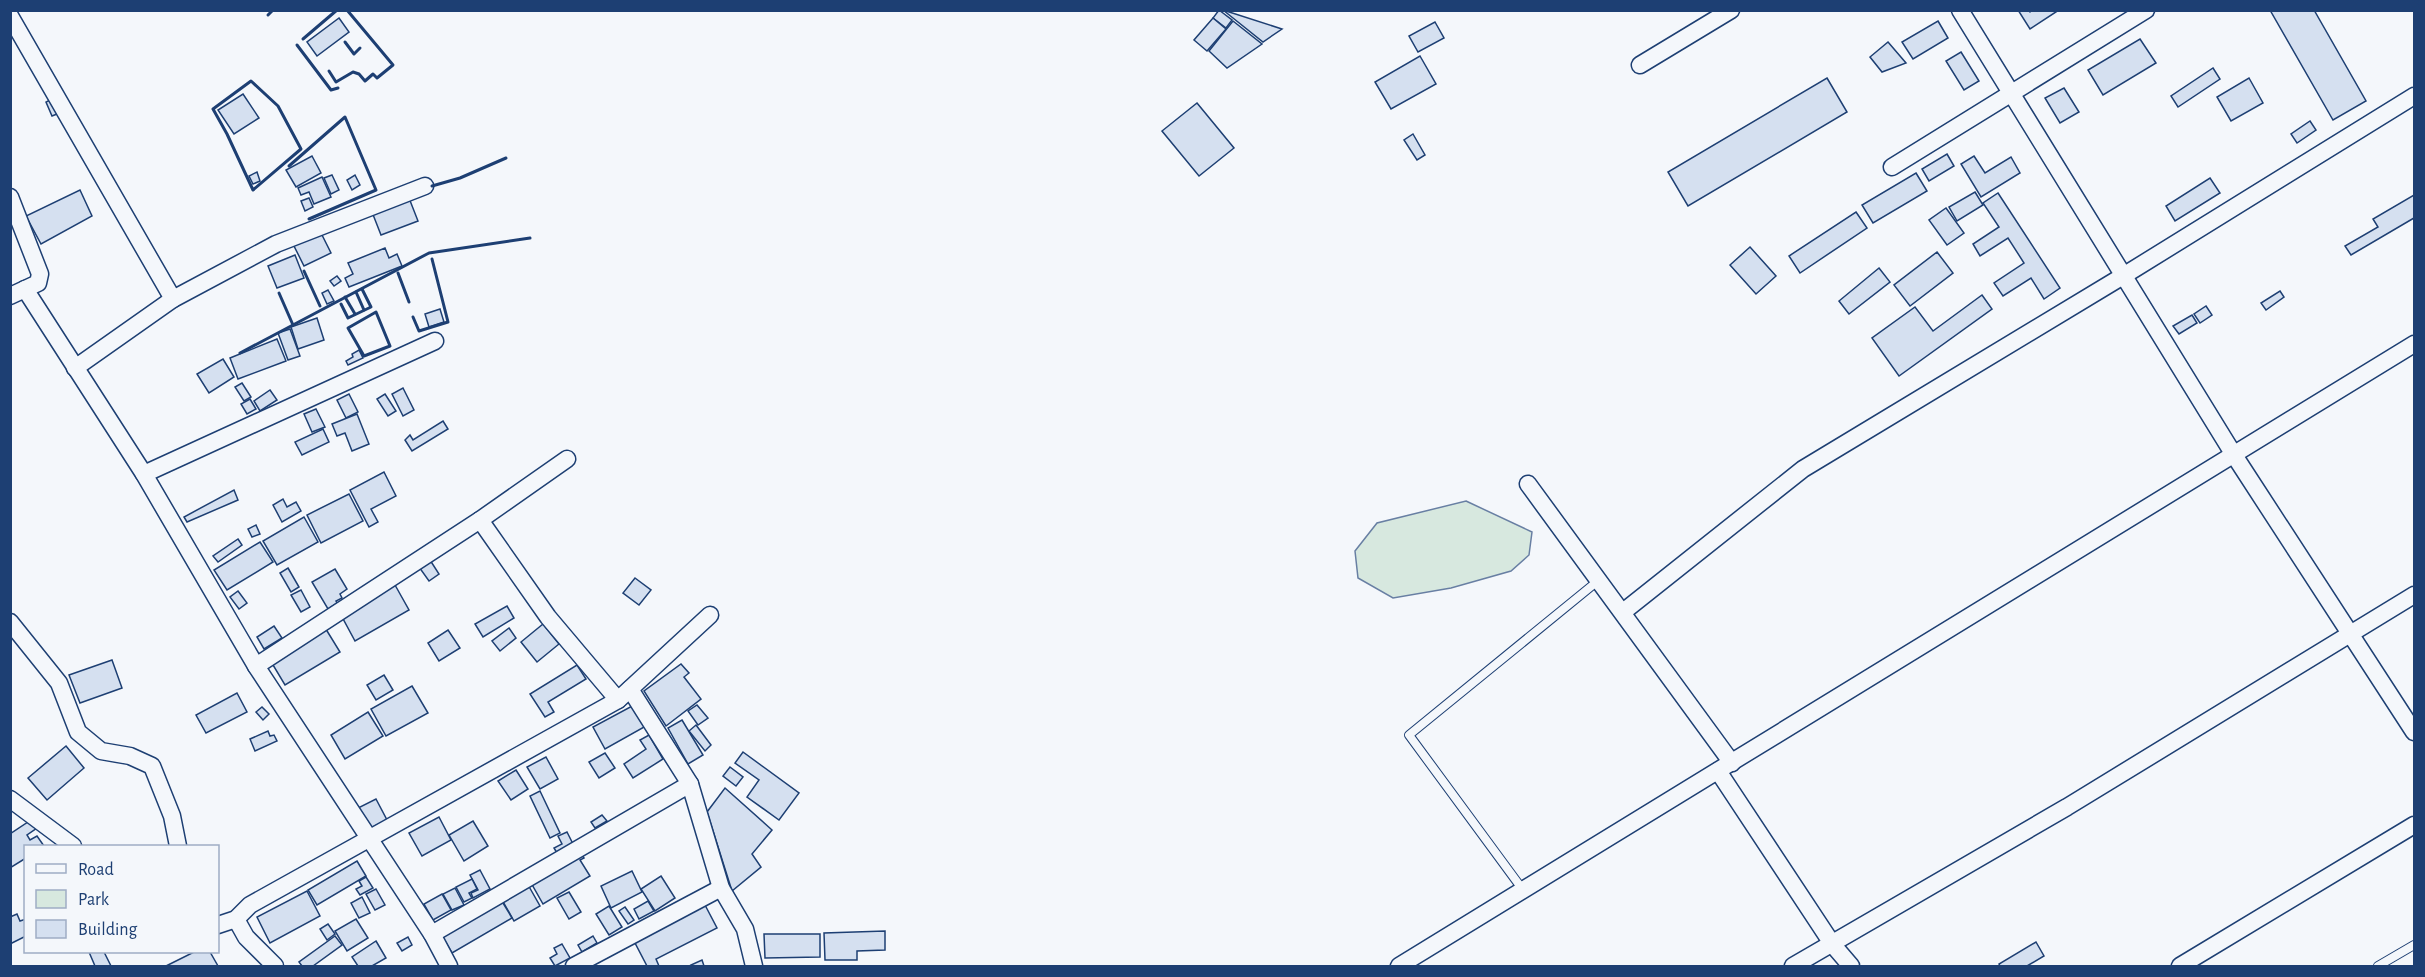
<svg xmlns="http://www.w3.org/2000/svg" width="2425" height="977" font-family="'Alegreya Sans',sans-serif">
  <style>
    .green { fill: #d7e8df; stroke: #687fa3; stroke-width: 1.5 }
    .building { fill: #d5e0f0; stroke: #1d3f73; stroke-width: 1.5 }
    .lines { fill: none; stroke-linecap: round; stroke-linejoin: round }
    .lane-casing { stroke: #1d3f73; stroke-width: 10 }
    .street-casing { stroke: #1d3f73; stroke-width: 19 }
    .lane { stroke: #f4f7fb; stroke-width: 8 }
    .street { stroke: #f4f7fb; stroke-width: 16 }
    .wall { stroke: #1d3f73; stroke-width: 3 }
  </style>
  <rect width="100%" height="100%" fill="#f4f7fb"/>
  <!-- green -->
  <polygon class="green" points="1466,501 1532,532 1529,555 1511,571 1451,588 1393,598 1358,578 1355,551 1377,523"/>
  <!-- building -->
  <g class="building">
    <polygon points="1219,10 1232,20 1226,28 1213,18"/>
    <polygon points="1223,10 1282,29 1263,42"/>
    <polygon points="2018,10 2029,10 2030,12 2033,10 2059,10 2030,29"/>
    <polygon points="2270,10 2314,10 2366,101 2333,120"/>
    <polygon points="339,18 349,32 317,56 307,42"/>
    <polygon points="1213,18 1226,29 1207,51 1194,40"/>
    <polygon points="1233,21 1262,44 1227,68 1209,51"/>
    <polygon points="1938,21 1948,38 1913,59 1902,42"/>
    <polygon points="1435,22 1444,38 1418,52 1409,36"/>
    <polygon points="2140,39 2156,63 2103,95 2088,70"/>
    <polygon points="1888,42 1906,63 1882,72 1870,57"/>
    <polygon points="1961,52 1979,81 1964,90 1946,61"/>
    <polygon points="1420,56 1436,84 1391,109 1375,82"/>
    <polygon points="2213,68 2220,79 2178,107 2171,96"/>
    <polygon points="1827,78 1847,112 1688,206 1668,172"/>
    <polygon points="2249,78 2263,103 2231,121 2217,97"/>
    <polygon points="2064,88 2079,112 2060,123 2045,98"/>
    <polygon points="243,94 259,118 234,134 218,110"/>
    <polygon points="54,98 62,112 52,116 46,102"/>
    <polygon points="1197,103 1234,148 1199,176 1162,131"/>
    <polygon points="2310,121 2316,130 2297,143 2291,134"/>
    <polygon points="1413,134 1425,155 1417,160 1404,140"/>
    <polygon points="1947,154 1954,166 1929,181 1922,169"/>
    <polygon points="312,156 321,173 296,187 286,170"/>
    <polygon points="1974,156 1985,173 2011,157 2020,173 1981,197 1961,164"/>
    <polygon points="257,172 260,181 253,184 249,176"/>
    <polygon points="1916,173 1927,191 1873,223 1862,205"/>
    <polygon points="332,175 339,190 331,194 324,178"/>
    <polygon points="355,175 360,185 352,190 347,180"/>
    <polygon points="322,177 331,197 314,204 309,192 301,195 298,188"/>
    <polygon points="2210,178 2220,193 2175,221 2166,206"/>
    <polygon points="80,190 92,216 41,244 26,216"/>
    <polygon points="1975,192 1983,205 1957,221 1949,207"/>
    <polygon points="1998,193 2060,288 2044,299 2031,278 2003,296 1994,283 2024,263 2008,238 1980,256 1973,244 1999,227 1983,203"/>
    <polygon points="2414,195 2414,218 2351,255 2345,246 2378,227 2373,219"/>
    <polygon points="309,198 313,207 305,211 301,201"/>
    <polygon points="409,198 418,221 381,235 372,212"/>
    <polygon points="1946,208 1964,233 1947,245 1929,220"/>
    <polygon points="1856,212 1867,228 1800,273 1789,256"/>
    <polygon points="319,229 331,253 304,266 292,242"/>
    <polygon points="1750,247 1776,276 1756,294 1730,265"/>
    <polygon points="385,248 389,258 397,254 402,266 349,287 345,278 353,274 348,263"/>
    <polygon points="1937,252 1953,273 1910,306 1894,285"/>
    <polygon points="295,255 304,278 277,288 268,266"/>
    <polygon points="1879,268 1890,282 1849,314 1839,301"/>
    <polygon points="337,276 341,281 334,286 330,281"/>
    <polygon points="328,290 334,301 327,304 322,293"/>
    <polygon points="2280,291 2284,297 2266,310 2261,303"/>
    <polygon points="1982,295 1992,309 1899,376 1872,338 1915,307 1933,331"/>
    <polygon points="2206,306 2212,315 2200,323 2194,314"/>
    <polygon points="440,309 444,322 429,327 425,314"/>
    <polygon points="2192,315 2197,323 2179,334 2173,326"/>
    <polygon points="317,318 324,340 298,349 291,327"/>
    <polygon points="290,329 300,356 288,360 278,333"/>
    <polygon points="277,339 286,361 238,379 230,358"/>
    <polygon points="359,350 363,358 348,365 346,361 353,357 352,354"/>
    <polygon points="223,359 234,377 209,393 197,374"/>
    <polygon points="242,383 251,397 244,401 235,387"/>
    <polygon points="403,388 414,410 403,416 392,394"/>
    <polygon points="270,390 277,400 260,411 254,401"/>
    <polygon points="349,394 358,412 346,418 337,400"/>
    <polygon points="385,394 396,411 388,416 377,399"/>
    <polygon points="250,399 256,409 247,414 241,404"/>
    <polygon points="316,409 325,427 312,432 304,414"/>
    <polygon points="357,414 369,444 352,451 345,433 337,436 332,424"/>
    <polygon points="443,421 448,429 412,451 405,440 410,435 413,440"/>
    <polygon points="323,429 329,442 302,455 295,442"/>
    <polygon points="384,472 396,496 371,509 378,522 369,527 350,490"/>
    <polygon points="234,490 238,500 187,522 184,517"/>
    <polygon points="349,494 363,521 321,543 307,515"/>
    <polygon points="283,499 287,507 296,502 301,511 282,522 273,505"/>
    <polygon points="304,517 318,542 277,565 263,541"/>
    <polygon points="256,525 260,534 252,537 248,529"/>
    <polygon points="238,539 242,545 218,562 213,556"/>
    <polygon points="260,542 273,562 227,590 214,570"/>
    <polygon points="430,560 439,574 429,581 419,567"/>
    <polygon points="288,568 299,587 291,592 280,573"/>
    <polygon points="335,569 347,589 340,594 342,598 336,601 337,603 328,609 312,582"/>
    <polygon points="635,578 651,590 639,605 623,593"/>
    <polygon points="395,585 409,610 355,641 341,615"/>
    <polygon points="301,590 310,607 301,612 291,595"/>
    <polygon points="238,591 247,603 239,609 230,597"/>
    <polygon points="507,606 514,618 483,637 475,624"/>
    <polygon points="543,624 559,644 537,662 521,642"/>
    <polygon points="274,626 282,638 264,649 257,637"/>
    <polygon points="324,626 340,652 285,685 270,660"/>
    <polygon points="509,628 516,638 500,651 492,641"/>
    <polygon points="448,630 460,648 439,661 428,643"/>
    <polygon points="112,660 122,688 80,703 69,675"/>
    <polygon points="681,664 689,673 684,677 701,699 666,726 644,691"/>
    <polygon points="577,665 586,679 548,702 554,712 545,717 530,694"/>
    <polygon points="384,675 393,690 376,700 367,685"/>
    <polygon points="412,686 428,713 386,736 371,709"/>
    <polygon points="237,693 247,712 206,733 196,715"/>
    <polygon points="634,705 646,726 605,749 593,727"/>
    <polygon points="697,705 708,718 698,725 688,711"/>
    <polygon points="262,707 269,714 263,720 256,712"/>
    <polygon points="368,712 383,736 345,759 331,735"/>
    <polygon points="682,720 703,755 688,764 668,728"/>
    <polygon points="696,725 711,745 705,751 689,731"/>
    <polygon points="268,731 270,736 274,735 277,741 255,751 250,739"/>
    <polygon points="649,735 663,759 633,778 624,764 646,749 640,740"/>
    <polygon points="66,746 84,768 47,800 28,778"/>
    <polygon points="743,752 799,793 779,820 747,797 759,780 735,763"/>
    <polygon points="605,753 615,768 599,778 589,762"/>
    <polygon points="546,757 558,779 540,789 527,767"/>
    <polygon points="730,767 743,777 736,786 723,776"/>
    <polygon points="516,770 528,789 511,800 498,781"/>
    <polygon points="725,788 772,830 752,854 761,867 732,891 707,812"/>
    <polygon points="540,791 560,833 550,838 530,796"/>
    <polygon points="376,799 387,820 369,829 358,808"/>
    <polygon points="602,815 607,821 595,828 591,822"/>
    <polygon points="439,817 451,840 422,856 409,833"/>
    <polygon points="31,820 37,828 27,835 30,840 37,836 44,846 26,846 26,858 10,868 10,834"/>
    <polygon points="473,821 488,846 464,861 449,835"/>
    <polygon points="567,832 573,844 557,853 554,848 562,844 558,836"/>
    <polygon points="580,852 584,858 580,860 590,876 543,904 530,881"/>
    <polygon points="357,861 366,876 317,905 308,890"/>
    <polygon points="480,870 490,889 473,898 471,893 478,890 470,875"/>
    <polygon points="632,871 642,892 611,908 601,886"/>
    <polygon points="661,876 675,898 655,911 641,889"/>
    <polygon points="366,877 373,888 360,895 356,889 362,886 359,881"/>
    <polygon points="472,879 477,889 469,893 472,898 464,902 456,887"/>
    <polygon points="527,883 540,906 514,921 501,898"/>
    <polygon points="455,888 464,905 452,910 443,894"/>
    <polygon points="376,889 385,905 375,910 366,894"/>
    <polygon points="307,891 320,916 270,943 257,917"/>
    <polygon points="569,892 581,912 569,919 557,898"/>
    <polygon points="442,894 451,910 433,920 424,904"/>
    <polygon points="362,897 370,913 359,918 351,903"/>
    <polygon points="500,898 512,918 452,953 440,933"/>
    <polygon points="648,901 654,911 639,919 634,909"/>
    <polygon points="705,905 717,928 656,959 659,966 647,966 634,941"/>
    <polygon points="609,906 622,927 609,935 596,914"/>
    <polygon points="625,907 634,920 628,924 619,911"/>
    <polygon points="17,914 20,921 26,919 26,936 10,944 10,917"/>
    <polygon points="356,919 368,938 347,951 335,931"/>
    <polygon points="328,924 335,934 327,940 320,929"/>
    <polygon points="885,931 885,950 857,951 857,960 825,960 824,933"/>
    <polygon points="764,934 820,934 820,957 765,958"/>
    <polygon points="335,936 342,945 313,966 302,966 299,962"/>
    <polygon points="593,936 597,943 582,952 578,945"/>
    <polygon points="408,937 412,945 402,951 397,943"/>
    <polygon points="376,941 386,958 372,966 358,966 352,957"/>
    <polygon points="2036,942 2044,956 2027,966 2000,966 1999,964"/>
    <polygon points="562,944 570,958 555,966 550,958 557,954 554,948"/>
    <polygon points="89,952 104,952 111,966 95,966"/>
    <polygon points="194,952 210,952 218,966 166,966"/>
    <polygon points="702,960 704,966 692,966 691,965"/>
  </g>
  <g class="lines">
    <!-- lane casing -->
    <g class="lane-casing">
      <g id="lane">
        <polyline points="1523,890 1409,735 1599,580"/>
        <polyline points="2378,966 2414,945"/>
      </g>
    </g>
    <!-- street casing -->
    <g class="street-casing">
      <g id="street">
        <polyline points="1960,10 2234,455 2414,732"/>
        <polyline points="10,16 173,299"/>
        <polyline points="1640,65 1731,10"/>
        <polyline points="1892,167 2146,10"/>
        <polyline points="10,197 40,274 38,283 10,296"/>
        <polyline points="25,289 144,474 256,666 432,934 449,966"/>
        <polyline points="75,368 173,299 276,244 425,186"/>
        <polyline points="144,474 435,341"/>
        <polyline points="1528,484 1732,763"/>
        <polyline points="480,520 548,617 618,700"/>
        <polyline points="1623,612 1803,469 2123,276 2414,96"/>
        <polyline points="10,622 59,683 78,732 101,751 130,756 152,766 172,816 178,846"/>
        <polyline points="256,666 480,520 567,459"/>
        <polyline points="630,689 690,784"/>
        <polyline points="1718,771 1833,945 1851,966"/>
        <polyline points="10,799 73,846"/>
        <polyline points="236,919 246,937 275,966"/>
        <polyline points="218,925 236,919 250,905 618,700 710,615"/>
        <polyline points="432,934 690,784 721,888 745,929 754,966"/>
        <polyline points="574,966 721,888"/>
        <polyline points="1399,966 2414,344"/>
        <polyline points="1793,966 2067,807 2414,595"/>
        <polyline points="2180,966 2414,825"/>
      </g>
    </g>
    <!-- lane -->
    <use href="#lane" class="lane"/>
    <!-- street -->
    <use href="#street" class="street"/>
    <!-- wall -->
    <g class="wall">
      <polyline points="268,15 273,10"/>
      <polyline points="303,39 337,10"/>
      <polyline points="345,42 354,54 360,48"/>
      <polyline points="297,45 331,90 338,88"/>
      <polyline points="329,71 336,82 353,72 359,74 365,81 373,74 377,78 393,65 347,10"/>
      <polygon points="251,81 278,106 301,149 253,190 227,134 213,109"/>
      <polyline points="289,166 345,117 376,190 309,219"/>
      <polyline points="432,186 460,178 506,158"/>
      <polyline points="304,271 320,306"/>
      <polyline points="398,273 409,302"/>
      <polyline points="356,292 364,310"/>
      <polyline points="279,293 293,325"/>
      <polyline points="345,297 355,314"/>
      <polyline points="341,304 348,318 371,307 362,289"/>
      <polygon points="376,312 390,346 364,356 348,328"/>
      <polyline points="413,317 419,331 448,322 432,259"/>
      <polyline points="240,353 429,253 530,238"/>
    </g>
  </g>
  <!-- border -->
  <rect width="2425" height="977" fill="none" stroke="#1d3f73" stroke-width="24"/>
  <!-- legend -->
  <rect x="24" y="845" width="195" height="108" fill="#f4f7fb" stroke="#9eadc5" stroke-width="1.5"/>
  <rect x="36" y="864" width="30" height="9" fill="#f4f7fb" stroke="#9eadc5" stroke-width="1.5"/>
  <text x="78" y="875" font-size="18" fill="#1d3f73">Road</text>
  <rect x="36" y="890" width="30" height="18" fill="#d7e8df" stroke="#9eadc5" stroke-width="1.5"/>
  <text x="78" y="905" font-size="18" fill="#1d3f73">Park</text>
  <rect x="36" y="920" width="30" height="18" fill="#d5e0f0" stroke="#9eadc5" stroke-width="1.5"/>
  <text x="78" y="935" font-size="18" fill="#1d3f73">Building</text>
</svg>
